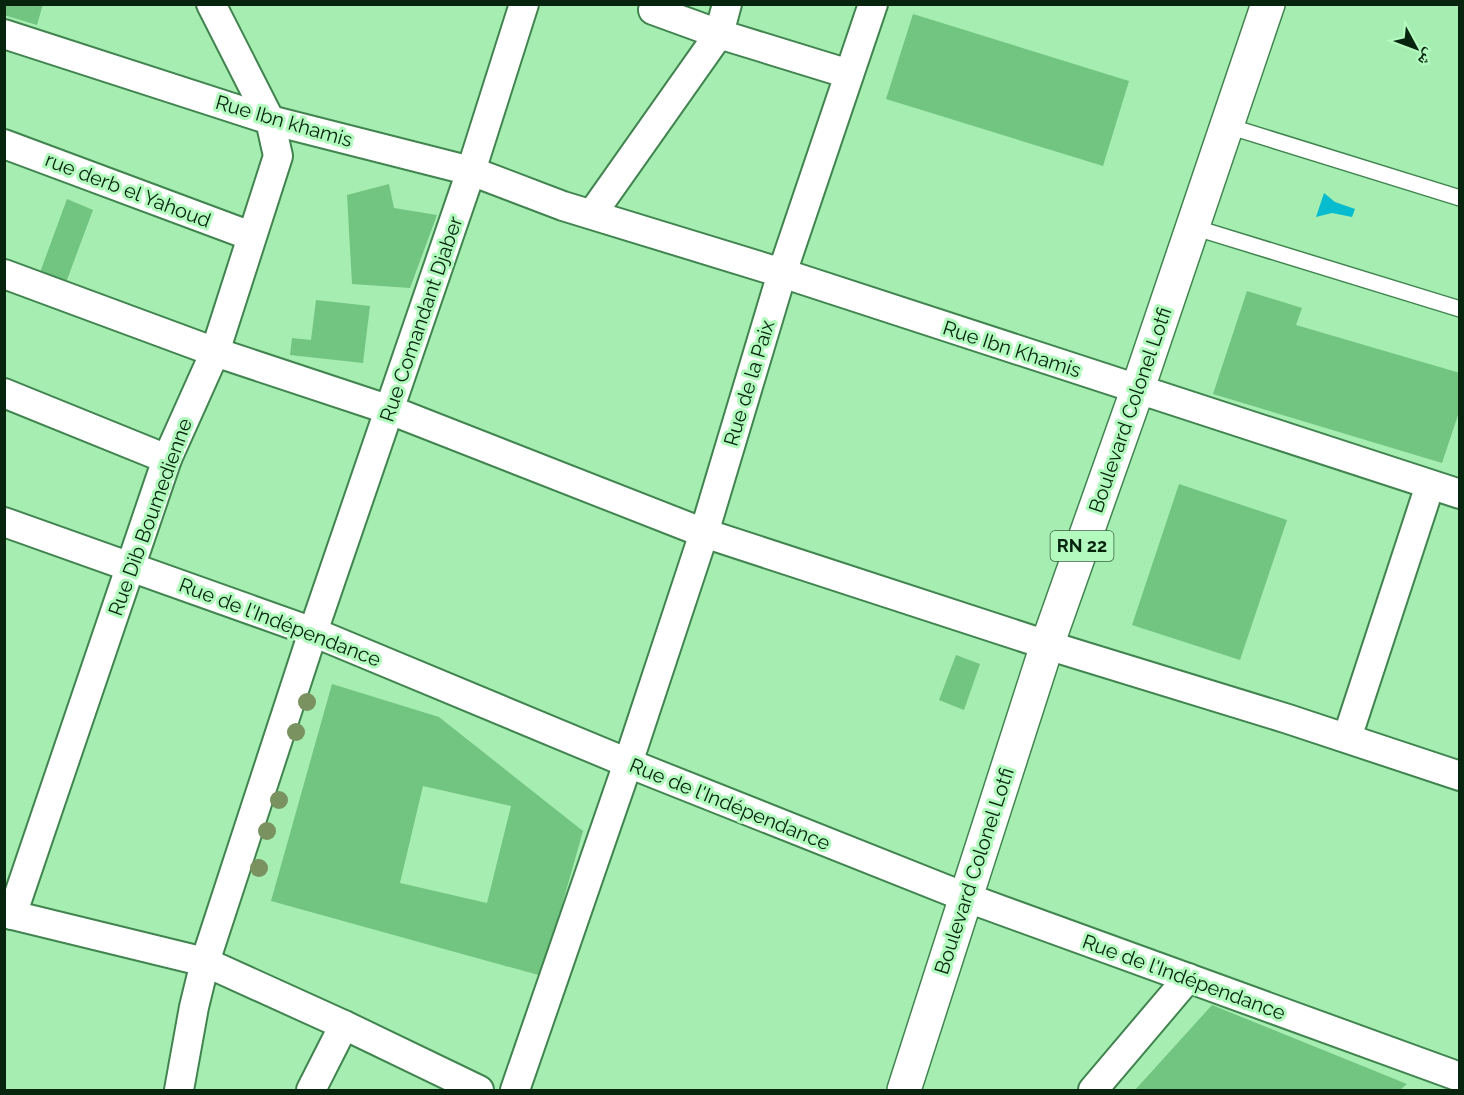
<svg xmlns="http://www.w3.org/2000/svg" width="1464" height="1095" font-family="Raleway,'Noto Naskh Arabic',sans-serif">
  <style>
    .water { fill: #08bcd0 }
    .building { fill: #72c481; fill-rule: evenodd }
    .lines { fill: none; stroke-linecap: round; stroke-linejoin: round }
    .service-casing { stroke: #41844f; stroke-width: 18 }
    .minor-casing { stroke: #41844f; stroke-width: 32 }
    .primary-casing { stroke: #41844f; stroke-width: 36 }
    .service { stroke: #fff; stroke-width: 15 }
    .minor { stroke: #fff; stroke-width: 28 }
    .primary { stroke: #fff; stroke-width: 33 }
    .tree { fill: #7a9160 }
    .labels { text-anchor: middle; stroke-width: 6; stroke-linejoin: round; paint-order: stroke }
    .shield { fill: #b3fabe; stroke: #3b6443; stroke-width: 1.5 }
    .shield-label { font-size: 18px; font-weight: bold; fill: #07240e }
    .street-label { font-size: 20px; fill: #07240e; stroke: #b3fabe }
  </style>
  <rect width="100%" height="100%" fill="#a6edb1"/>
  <!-- water -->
  <polygon class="water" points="1324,193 1335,202 1355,209 1352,217 1332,213 1316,217"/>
  <!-- building -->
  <g class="building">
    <polygon points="4,4 43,4 37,25 4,15"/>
    <polygon points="913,14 1129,81 1103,166 886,99"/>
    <polygon points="389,184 394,208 437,215 410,288 352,284 347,195"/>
    <polygon points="67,199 93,210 61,296 35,286"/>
    <polygon points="1247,291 1302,308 1296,325 1460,373 1460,409 1442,463 1213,394"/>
    <polygon points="316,300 370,306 363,363 290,355 292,338 311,340"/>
    <polygon points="1179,484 1287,520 1240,660 1132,625"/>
    <polygon points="956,655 980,664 964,710 939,700"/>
    <path d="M 332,684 L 439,717 L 583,831 L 542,976 L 271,901 ZM 423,786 L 511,806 L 487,903 L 400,883 Z"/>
    <polygon points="1212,1005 1407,1084 1400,1090 1135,1090"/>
  </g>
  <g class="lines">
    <!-- service casing -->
    <g class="service-casing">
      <g id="service">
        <polyline points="1228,126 1460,198"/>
        <polyline points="1193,227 1460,309"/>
      </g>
    </g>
    <!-- minor casing -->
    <g class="minor-casing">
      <g id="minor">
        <polyline points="653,10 719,34 849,74"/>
        <polyline points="4,34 270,120 471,171 563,206 782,273 1460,494"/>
        <polyline points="4,144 251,236"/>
        <polyline points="592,214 719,34 727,4"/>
        <polyline points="4,274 215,352 390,410 704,533 1047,645 1288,719 1460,776"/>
        <polyline points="4,393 167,459"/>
        <polyline points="4,522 313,632 628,763 965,897 1460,1077"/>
        <polyline points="1347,738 1430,485"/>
        <polyline points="4,913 205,962 344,1025 479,1090"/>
        <polyline points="12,915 167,459 215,352 278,156 270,120 211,4"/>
        <polyline points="179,1090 194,1007 205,962 313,632 471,171 524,4"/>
        <polyline points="311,1090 344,1025"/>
        <polyline points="515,1090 628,763 704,533 782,273 873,4"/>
        <polyline points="1093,1090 1188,978"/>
      </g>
    </g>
    <!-- primary casing -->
    <g class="primary-casing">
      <polyline id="primary" points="904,1090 1047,645 1137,391 1268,4"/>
    </g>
    <!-- service -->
    <use href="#service" class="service"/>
    <!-- minor -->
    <use href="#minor" class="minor"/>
    <!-- primary -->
    <use href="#primary" class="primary"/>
  </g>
  <!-- trees -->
  <g class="tree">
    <circle cx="307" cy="702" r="9"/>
    <circle cx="296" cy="732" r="9"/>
    <circle cx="279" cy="800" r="9"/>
    <circle cx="267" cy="831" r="9"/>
    <circle cx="259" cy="868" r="9"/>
  </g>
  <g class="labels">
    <!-- shield labels -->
    <rect class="shield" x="1050.5" y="531" width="63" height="30" rx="4.5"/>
    <g class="shield-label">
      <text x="1082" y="552">RN 22</text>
    </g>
    <!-- street labels -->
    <g class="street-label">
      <text transform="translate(284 121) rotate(16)" y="7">Rue Ibn khamis</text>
      <text transform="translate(128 190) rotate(21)" y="7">rue derb el Yahoud</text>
      <text transform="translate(421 319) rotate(-71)" y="7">Rue Comandant Djaber</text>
      <text transform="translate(1012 349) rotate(18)" y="7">Rue Ibn Khamis</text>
      <text transform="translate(749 383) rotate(-73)" y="7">Rue de la Paix</text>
      <text transform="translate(1130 410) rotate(-71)" y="7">Boulevard Colonel Lotfi</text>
      <text transform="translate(150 517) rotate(-70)" y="7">Rue Dib Boumedienne</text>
      <text transform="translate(280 622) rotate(21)" y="7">Rue de l'Indépendance</text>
      <text transform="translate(730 804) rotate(22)" y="7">Rue de l'Indépendance</text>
      <text transform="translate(974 871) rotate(-72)" y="7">Boulevard Colonel Lotfi</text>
      <text transform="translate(1184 977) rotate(20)" y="7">Rue de l'Indépendance</text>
    </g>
  </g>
  <!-- border -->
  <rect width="1464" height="1095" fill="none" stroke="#07240e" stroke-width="12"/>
  <!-- north arrow -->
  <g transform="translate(1416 48) rotate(131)" stroke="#b3fabe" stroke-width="4.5" paint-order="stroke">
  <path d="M0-4.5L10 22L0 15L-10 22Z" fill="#07240e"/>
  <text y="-9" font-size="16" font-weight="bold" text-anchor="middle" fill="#07240e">ش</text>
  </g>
</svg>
